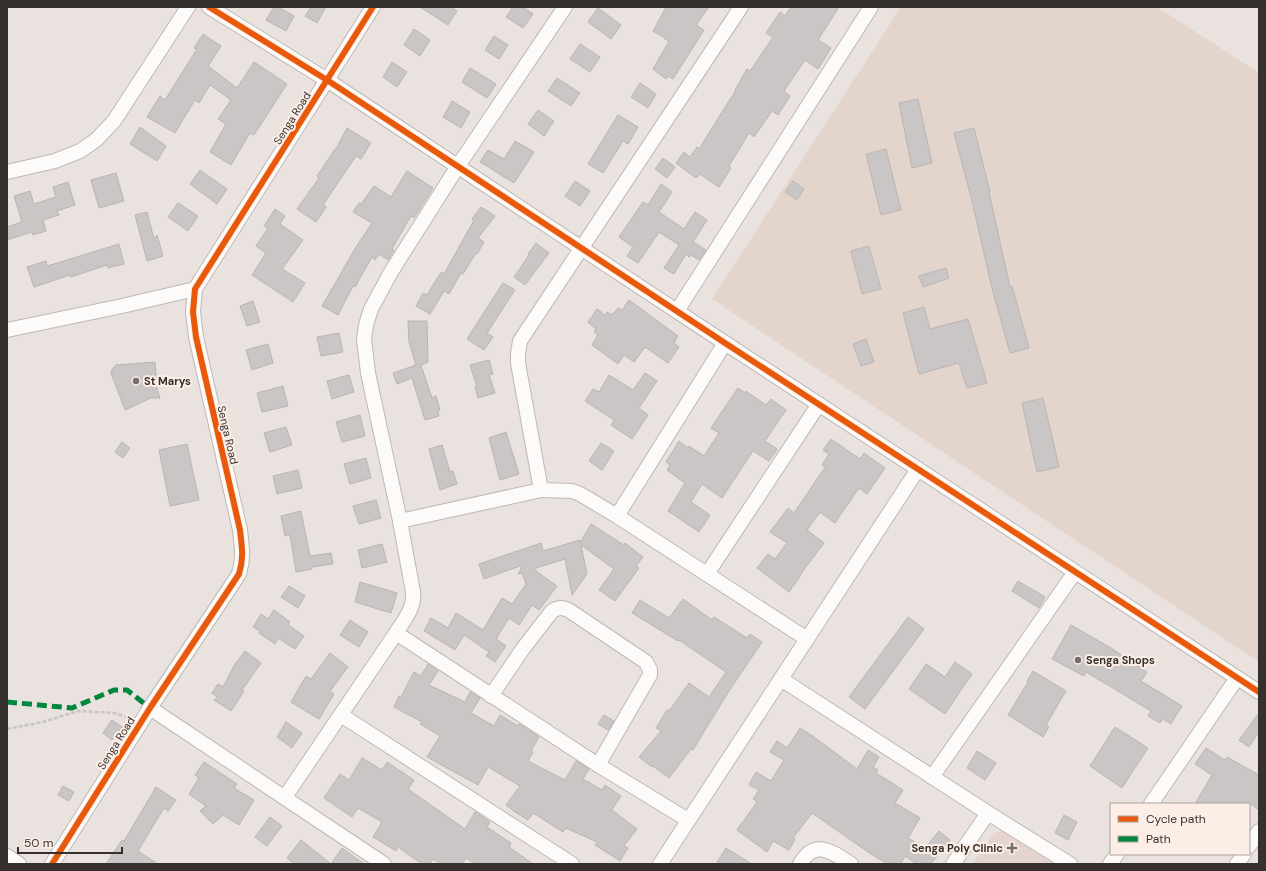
<svg xmlns="http://www.w3.org/2000/svg" width="1266" height="871" font-family="'DM Sans',sans-serif">
  <style>
    .built { fill: #e3d5cc }
    .medical { fill: #e5d3d0 }
    .building { fill: #cac6c6; stroke: #bab5b5 }
    .lines { fill: none; stroke-linecap: round; stroke-linejoin: round }
    .minor-casing { stroke: #beb9b5; stroke-width: 16 }
    .path { stroke: #c7c4c3; stroke-width: 2.5; stroke-dasharray: 4 2; stroke-linecap: butt }
    .minor { stroke: #fcfbfa; stroke-width: 14 }
    .quiet { stroke: #00873e; stroke-width: 5; stroke-dasharray: 10 5; stroke-linecap: butt }
    .cycleway-casing { stroke: #fceee6; stroke-width: 8 }
    .cycleway { stroke: #e8590c; stroke-width: 6 }
    .poi-dot { fill: #756f6c; stroke: #fceee6; stroke-width: 1.5 }
    .labels { text-anchor: middle; stroke-width: 4; stroke-linejoin: round; paint-order: stroke }
    .street-label { font-size: 11px; fill: #36312e; stroke: #fceee6 }
    .poi-label { font-size: 11px; font-weight: bold; fill: #36312e; stroke: #fceee6; text-anchor: start }
  </style>
  <rect width="100%" height="100%" fill="#e9e2de"/>
  <!-- built -->
  <polygon class="built" points="901,7 1157,7 1259,73 1259,662 712,299"/>
  <!-- medical -->
  <polygon class="medical" points="1010,828 1064,864 972,864 994,833"/>
  <!-- building -->
  <g class="building">
    <polygon points="274,7 278,7 294,16 286,31 266,20"/>
    <polygon points="311,7 326,7 317,23 305,16"/>
    <polygon points="420,7 450,7 457,11 448,25"/>
    <polygon points="513,7 523,7 533,14 523,28 506,17"/>
    <polygon points="666,7 709,7 696,25 704,30 673,79 668,76 666,79 653,69 669,41 665,39 665,38 653,31"/>
    <polygon points="791,7 839,7 818,40 831,48 818,69 805,60 784,91 790,96 778,115 772,111 754,137 749,133 729,166 731,168 719,187 700,174 696,178 676,163 684,152 690,157 697,147 699,149 736,90 735,90 747,69 750,71 773,37 766,33 780,12 785,16"/>
    <polygon points="598,8 621,25 611,39 588,22"/>
    <polygon points="414,29 430,40 420,56 404,45"/>
    <polygon points="203,34 221,46 208,66 237,88 254,62 287,84 254,135 250,133 231,165 210,152 226,124 218,119 231,100 210,85 199,103 195,100 175,133 147,117 160,96 165,100 197,49 194,48"/>
    <polygon points="494,36 508,45 499,59 485,50"/>
    <polygon points="580,44 600,57 590,72 570,59"/>
    <polygon points="392,62 407,72 397,87 383,77"/>
    <polygon points="470,68 496,84 487,98 462,82"/>
    <polygon points="557,78 580,93 571,106 548,91"/>
    <polygon points="640,83 656,94 648,108 631,97"/>
    <polygon points="918,99 932,163 912,168 899,103"/>
    <polygon points="452,101 470,112 461,128 443,117"/>
    <polygon points="538,110 554,121 544,136 528,124"/>
    <polygon points="618,115 638,127 628,144 623,141 603,173 588,164"/>
    <polygon points="140,127 166,146 157,161 130,144"/>
    <polygon points="347,128 371,143 361,159 356,156 323,205 326,207 316,222 297,209 319,178 317,176 338,145"/>
    <polygon points="974,128 990,192 989,192 1010,287 1012,286 1029,348 1010,353 992,288 971,197 954,133"/>
    <polygon points="515,141 534,152 514,183 480,162 488,150 504,159"/>
    <polygon points="886,149 901,210 881,215 866,154"/>
    <polygon points="663,158 675,167 667,178 655,169"/>
    <polygon points="200,170 227,189 217,204 190,184"/>
    <polygon points="407,171 433,188 414,218 411,216 392,249 394,250 388,260 379,254 375,260 372,257 355,287 353,286 338,315 322,306 356,247 372,223 353,212 359,203 361,204 374,186 391,197"/>
    <polygon points="116,173 124,201 99,208 91,180"/>
    <polygon points="575,181 590,191 580,206 565,196"/>
    <polygon points="793,181 804,189 797,200 785,192"/>
    <polygon points="68,182 75,205 57,211 59,215 43,220 46,231 33,235 32,232 7,240 7,227 22,222 14,196 30,191 34,204 56,197 53,187"/>
    <polygon points="661,184 672,192 659,212 684,229 695,212 707,220 693,242 706,250 699,260 691,255 689,257 686,254 674,274 664,268 679,245 659,232 638,263 627,256 633,247 619,237 643,202 648,205"/>
    <polygon points="178,203 198,216 188,231 168,217"/>
    <polygon points="481,207 495,216 478,238 484,242 477,254 476,253 463,274 461,273 449,294 444,291 430,314 416,306 423,293 427,295 441,272 444,274 474,220 472,219"/>
    <polygon points="275,209 285,216 280,224 303,240 282,269 305,283 293,302 252,275 266,253 256,246 268,228 264,226"/>
    <polygon points="147,212 154,239 157,235 163,256 147,261 135,215"/>
    <polygon points="536,243 549,253 525,285 514,277 529,255 528,254"/>
    <polygon points="119,244 124,264 108,268 107,265 71,277 70,275 34,287 27,267 46,261 47,266"/>
    <polygon points="869,246 881,289 862,294 851,251"/>
    <polygon points="946,268 949,278 923,287 919,276"/>
    <polygon points="503,283 515,290 487,333 493,337 484,350 467,339"/>
    <polygon points="629,300 678,336 674,343 679,347 668,363 645,347 634,362 624,355 618,364 592,345 598,335 594,332 596,329 588,322 597,309 605,315 607,312 612,315 618,308 622,310"/>
    <polygon points="253,301 260,322 247,326 240,306"/>
    <polygon points="924,307 930,329 968,319 987,383 967,388 959,363 919,374 903,313"/>
    <polygon points="408,321 427,321 428,362 421,365 432,398 436,396 440,410 438,411 439,416 425,420 412,378 397,384 393,373 416,365 409,342"/>
    <polygon points="339,333 343,352 321,356 317,337"/>
    <polygon points="866,339 874,362 861,366 853,344"/>
    <polygon points="268,344 273,363 252,370 246,350"/>
    <polygon points="489,360 493,374 489,375 495,393 478,398 475,387 477,387 470,365"/>
    <polygon points="155,362 157,389 160,398 151,398 125,410 111,373 112,369 116,365"/>
    <polygon points="645,373 657,381 639,408 648,415 632,439 611,425 614,420 585,401 593,389 599,392 609,375 633,390"/>
    <polygon points="349,375 354,392 332,399 327,381"/>
    <polygon points="283,386 288,406 262,412 257,393"/>
    <polygon points="738,388 745,393 746,391 766,405 771,399 786,410 765,441 777,449 769,461 753,451 722,498 702,484 691,502 710,515 699,532 668,511 685,483 667,470 670,465 666,462 679,441 688,448 689,446 704,456 719,433 711,428"/>
    <polygon points="1043,398 1059,467 1037,472 1022,403"/>
    <polygon points="360,415 365,436 342,442 336,422"/>
    <polygon points="286,427 292,445 270,452 264,433"/>
    <polygon points="506,432 519,474 500,480 489,438"/>
    <polygon points="831,439 860,459 864,453 885,468 867,494 859,488 835,523 820,512 807,530 824,543 800,575 801,575 789,592 757,568 768,554 775,559 787,543 770,532 788,508 794,513 825,467 822,465 829,454 823,450"/>
    <polygon points="122,442 130,448 123,458 115,452"/>
    <polygon points="601,443 614,451 602,470 589,461"/>
    <polygon points="187,444 199,500 170,506 159,450"/>
    <polygon points="442,445 450,472 453,471 457,484 440,490 429,449"/>
    <polygon points="366,458 371,478 350,484 344,464"/>
    <polygon points="298,470 302,488 277,494 273,476"/>
    <polygon points="376,500 381,518 359,524 353,506"/>
    <polygon points="301,511 310,556 331,553 333,564 312,567 312,569 296,572 290,535 285,536 281,516"/>
    <polygon points="591,524 624,545 625,543 643,557 636,566 639,568 615,601 599,590 614,569 581,545 587,574 572,595 565,559 533,569 557,586 539,610 532,605 519,625 509,618 496,639 506,646 495,662 486,656 489,652 464,635 455,650 424,631 431,618 448,628 456,613 483,630 502,598 512,604 526,584 522,573 518,574 521,569 520,566 484,579 479,564 541,543 543,551 580,540 580,543"/>
    <polygon points="382,544 387,562 362,568 358,550"/>
    <polygon points="1018,581 1045,597 1039,608 1012,591"/>
    <polygon points="360,582 397,593 391,613 355,602"/>
    <polygon points="289,586 305,596 298,608 281,597"/>
    <polygon points="683,599 712,620 714,617 747,638 750,634 762,642 727,694 693,750 691,749 669,778 653,766 652,767 639,757 661,731 656,728 667,710 669,711 689,683 709,697 726,672 679,640 678,641 632,613 640,600 669,618"/>
    <polygon points="274,610 290,622 288,625 304,636 295,649 278,638 275,644 259,633 260,631 253,627 261,614 268,619"/>
    <polygon points="908,617 924,629 865,709 849,697"/>
    <polygon points="350,620 368,632 359,647 340,635"/>
    <polygon points="1071,625 1111,648 1147,672 1141,681 1182,706 1171,724 1163,719 1160,723 1148,716 1151,711 1113,688 1086,672 1084,676 1052,659"/>
    <polygon points="245,651 261,663 242,690 244,691 231,711 214,700 217,697 212,693 218,684 223,687 235,664"/>
    <polygon points="330,653 348,667 330,691 334,694 319,719 291,702 306,676 311,679"/>
    <polygon points="955,662 972,674 945,714 909,689 926,664 945,677"/>
    <polygon points="428,664 438,671 429,685 465,702 470,692 480,698 471,713 494,726 500,715 518,726 519,724 539,737 531,751 533,752 528,761 565,780 576,761 589,769 583,779 602,790 605,785 621,796 612,810 637,829 624,846 628,848 620,861 595,845 597,842 566,828 563,832 533,813 528,820 515,812 506,805 520,786 488,767 478,785 427,757 440,736 420,724 422,722 394,707 399,696 401,697 414,672 421,676"/>
    <polygon points="1033,671 1066,691 1046,725 1049,727 1043,737 1008,715 1028,682 1027,681"/>
    <polygon points="1259,713 1259,732 1249,747 1239,740"/>
    <polygon points="604,715 614,721 608,730 598,724"/>
    <polygon points="112,720 122,727 112,740 103,733"/>
    <polygon points="286,722 302,733 292,748 277,737"/>
    <polygon points="1115,727 1148,748 1122,788 1090,766"/>
    <polygon points="800,728 814,737 857,769 868,750 879,757 873,767 878,770 876,773 903,790 895,803 920,818 908,838 925,848 939,831 950,840 931,864 917,864 905,856 901,864 888,864 871,854 812,813 793,838 795,839 789,850 773,841 767,852 737,830 757,802 753,799 759,790 749,785 756,772 771,781 784,760 770,752 777,741 787,748"/>
    <polygon points="1206,748 1225,760 1227,757 1259,775 1259,810 1251,804 1195,804 1212,775 1195,764"/>
    <polygon points="977,751 996,763 985,780 967,768"/>
    <polygon points="362,758 382,770 387,762 414,780 408,789 465,829 475,812 490,822 487,827 511,843 509,847 533,864 476,864 466,858 462,864 441,864 433,859 430,864 422,864 398,847 396,851 373,837 382,822 358,808 352,817 324,798 340,774 349,780"/>
    <polygon points="204,762 237,784 234,788 254,800 239,825 223,815 213,824 200,811 206,806 189,794 199,778 195,775"/>
    <polygon points="63,786 74,792 69,801 58,795"/>
    <polygon points="156,787 176,800 168,811 164,808 138,851 158,864 106,864 122,840 124,841"/>
    <polygon points="1064,815 1077,822 1068,840 1055,833"/>
    <polygon points="270,817 282,826 267,846 255,837"/>
    <polygon points="301,840 331,864 295,864 287,858"/>
    <polygon points="342,848 364,864 331,864"/>
    <polygon points="726,848 752,864 716,864"/>
  </g>
  <g class="lines">
    <!-- minor casing -->
    <g class="minor-casing">
      <g id="minor">
        <polyline points="209,7 327,80 725,343 1259,692"/>
        <polyline points="7,172 55,161 80,151 96,140 114,121 188,7"/>
        <polyline points="677,311 871,7"/>
        <polyline points="7,330 122,306 195,289"/>
        <polyline points="541,490 518,363 518,354 520,341 741,7"/>
        <polyline points="617,516 725,343"/>
        <polyline points="400,521 541,490 572,491 580,494 617,516 807,639"/>
        <polyline points="707,574 819,404"/>
        <polyline points="396,633 598,765 688,820"/>
        <polyline points="781,679 988,813 1070,864"/>
        <path d="M 491,696 L 522,650 L 552,611 C 559,607 563,607 570,611 L 646,662 L 650,670 L 650,675 L 598,765"/>
        <polyline points="150,708 384,864"/>
        <polyline points="341,715 572,864"/>
        <polyline points="932,777 1075,572"/>
        <path d="M 285,797 L 396,633 C 404,620 415,608 413,592 L 400,521 L 368,373 L 364,339 L 366,325 L 371,309 L 391,272 L 458,166 L 565,7"/>
        <polyline points="1151,804 1237,678"/>
        <polyline points="1249,846 1259,831"/>
        <polyline points="7,856 19,864"/>
        <path d="M 52,864 L 150,708 L 239,574 C 244,557 242,548 240,530 L 196,337 L 193,312 L 195,289 L 373,7"/>
        <polyline points="660,864 918,469"/>
        <path d="M 800,864 C 815,838 832,852 851,864"/>
        <polyline points="953,864 988,813"/>
        <polyline points="1110,864 1117,854"/>
        <polyline points="1237,864 1244,854"/>
      </g>
    </g>
    <!-- path -->
    <polyline class="path" points="7,729 43,722 78,711 114,713 129,718"/>
    <!-- minor -->
    <use href="#minor" class="minor"/>
    <!-- quiet -->
    <polyline class="quiet" points="7,702 72,708 114,690 127,690 150,708"/>
    <!-- cycleway casing -->
    <g class="cycleway-casing">
      <g id="cycleway">
        <polyline points="209,7 327,80 725,343 1259,692"/>
        <path d="M 52,864 L 150,708 L 239,574 C 244,557 242,548 240,530 L 196,337 L 193,312 L 195,289 L 373,7"/>
      </g>
    </g>
    <!-- cycleway -->
    <use href="#cycleway" class="cycleway"/>
  </g>
  <!-- markers -->
  <g class="poi-dot">
    <circle cx="136" cy="381" r="4"/>
    <circle cx="1078" cy="660" r="4"/>
    <path d="M1010 842h4v4h4v4h-4v4h-4v-4h-4v-4h4z"/>
  </g>
  <g class="labels">
    <!-- street labels -->
    <g class="street-label">
      <text transform="translate(292 118) rotate(-58)" y="4">Senga Road</text>
      <text transform="translate(228 435) rotate(77)" y="4">Senga Road</text>
      <text transform="translate(116 743) rotate(-58)" y="4">Senga Road</text>
    </g>
    <!-- poi labels -->
    <g class="poi-label">
      <text x="144" y="385">St Marys</text>
      <text x="1086" y="664">Senga Shops</text>
      <text x="1003" y="852" text-anchor="end">Senga Poly Clinic</text>
    </g>
  </g>
  <!-- border -->
  <rect width="1266" height="871" fill="none" stroke="#36312e" stroke-width="16"/>
  <!-- legend -->
  <rect x="1110" y="803" width="140" height="52" fill="#fceee6" stroke="#ada29c"/>
  <rect x="1118" y="816" width="20" height="6" fill="#e8590c" stroke="#ada29c"/>
  <text x="1146" y="823" font-size="12" fill="#36312e">Cycle path</text>
  <rect x="1118" y="836" width="20" height="6" fill="#00873e" stroke="#ada29c"/>
  <text x="1146" y="843" font-size="12" fill="#36312e">Path</text>
  <!-- scale -->
  <path d="M18 847v6h104v-6" fill="none" stroke="#36312e" stroke-width="2"/>
  <text x="24" y="847" font-size="12" fill="#36312e" stroke="#fceee6" stroke-width="3" paint-order="stroke">50 m</text>
</svg>
